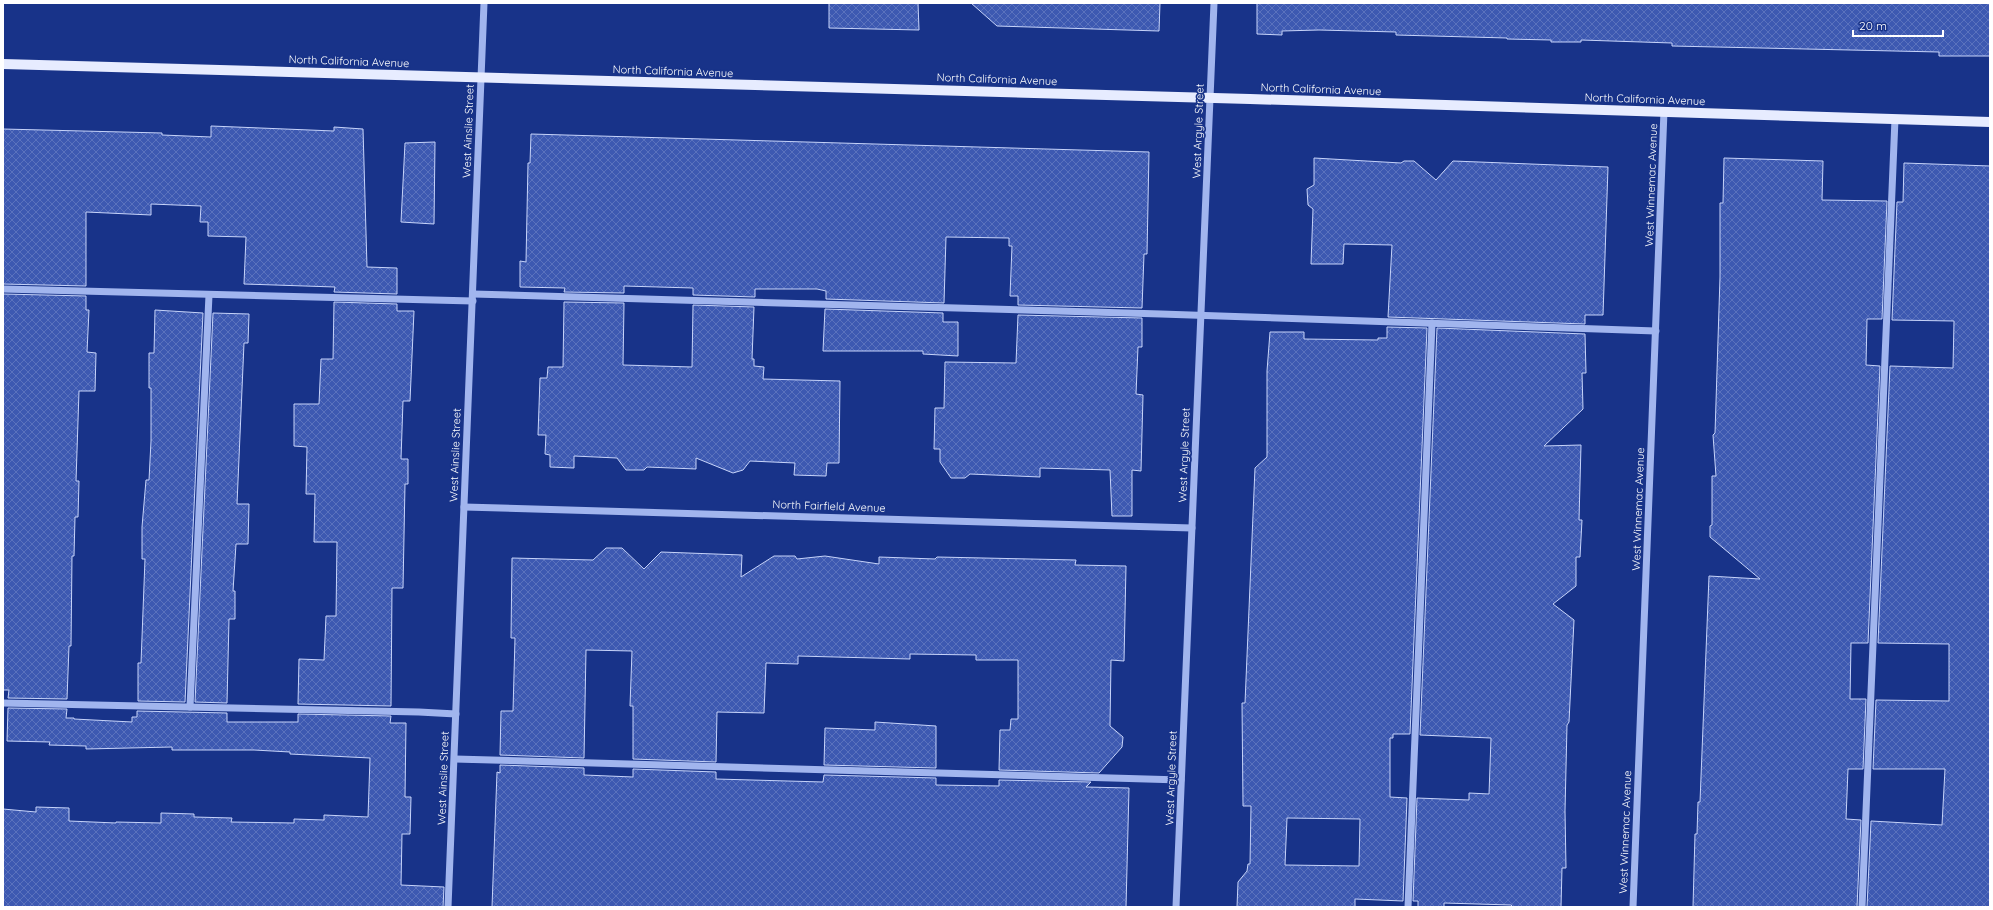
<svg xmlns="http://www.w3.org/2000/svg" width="1993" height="910" font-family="Quicksand,sans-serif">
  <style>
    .building { fill: url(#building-cross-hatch); stroke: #c7d4fa; fill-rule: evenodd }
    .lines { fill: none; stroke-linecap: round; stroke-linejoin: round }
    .minor { stroke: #a1b5ee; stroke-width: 7 }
    .major { stroke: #e7ecff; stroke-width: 10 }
    .labels { text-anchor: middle; stroke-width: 3.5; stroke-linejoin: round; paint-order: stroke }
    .street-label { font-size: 11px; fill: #fff; stroke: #183389 }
  </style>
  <defs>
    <pattern id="building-cross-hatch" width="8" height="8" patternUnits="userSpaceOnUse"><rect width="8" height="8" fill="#3d59b1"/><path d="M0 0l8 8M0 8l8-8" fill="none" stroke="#5a72bd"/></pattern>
  </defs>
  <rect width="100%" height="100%" fill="#183389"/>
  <!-- building -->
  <g class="building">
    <polygon points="829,3 918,3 919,30 829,28"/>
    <polygon points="971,3 1160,3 1159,31 997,26"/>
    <polygon points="1257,3 1990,3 1990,56 1939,56 1939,52 1672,46 1672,43 1581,40 1581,42 1551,42 1551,40 1507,39 1507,38 1396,35 1396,32 1319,30 1282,31 1282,35 1257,34"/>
    <polygon points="211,126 334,131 334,127 363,129 367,267 397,268 397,294 334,292 335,287 244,284 246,237 208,236 208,222 200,222 201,206 151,204 151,215 86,212 86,286 3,284 3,129 162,133 162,135 211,137"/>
    <polygon points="531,134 1149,152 1147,254 1144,254 1142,308 1018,305 1018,296 1010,296 1012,246 1009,246 1009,238 946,237 944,303 826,299 826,291 817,289 755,289 755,297 693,295 693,288 624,286 624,293 564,292 565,288 520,287 520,261 526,262 528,163 530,163"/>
    <polygon points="435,142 434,224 401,222 405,143"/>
    <polygon points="1314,158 1401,163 1404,161 1414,161 1436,180 1453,161 1608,167 1603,315 1585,315 1585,324 1388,317 1392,245 1344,244 1343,264 1311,264 1313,209 1308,205 1307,189 1314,185"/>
    <polygon points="1724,158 1823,161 1822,200 1887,201 1882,319 1867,319 1866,365 1880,366 1868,643 1851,643 1850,699 1866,699 1863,769 1848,769 1846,819 1861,820 1857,907 1693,907 1695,834 1697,834 1698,802 1700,802 1709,576 1760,579 1710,537 1710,526 1712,525 1712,476 1716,476 1713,435 1715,433 1720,277 1720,203 1723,203"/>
    <polygon points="1904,163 1990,166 1990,907 1867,907 1871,821 1942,825 1945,769 1873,769 1876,700 1949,701 1949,644 1878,643 1890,366 1953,368 1954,321 1892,320 1897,202 1903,202"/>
    <polygon points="3,294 86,296 86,310 89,310 87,352 96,353 95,391 79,391 76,481 79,481 78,517 75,517 74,556 72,556 71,646 69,646 67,699 8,698 9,690 3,690"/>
    <polygon points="334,302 397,304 397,311 414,311 410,401 403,401 401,459 408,459 408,484 405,484 403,588 392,588 391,706 298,704 299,659 324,660 326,616 336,616 337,542 314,542 315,494 306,494 307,447 294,446 294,404 319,404 321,359 333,359"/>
    <polygon points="564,302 624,303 623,365 692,367 693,305 754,307 752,359 754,359 754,366 764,367 763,379 840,381 839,463 827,463 826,476 794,475 795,463 750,461 743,470 733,473 696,458 696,469 647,467 644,470 626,470 617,458 574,456 574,468 550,467 550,455 545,454 546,435 538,435 540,378 547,378 548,367 563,367"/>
    <polygon points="825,309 943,313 943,322 958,322 958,356 923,354 923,351 823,351"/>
    <polygon points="155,310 203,313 185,702 138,701 138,663 141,663 145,559 142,559 142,527 146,480 149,480 151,441 151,388 149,388 149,353 154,353"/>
    <polygon points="213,313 249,314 248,343 244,343 237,504 249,504 248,544 236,544 233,591 235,591 235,619 229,619 227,703 195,702"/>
    <polygon points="1018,315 1142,318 1142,347 1138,347 1136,394 1143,395 1141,471 1132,470 1132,516 1112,516 1110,470 1040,468 1040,477 970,474 965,478 951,478 940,462 940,449 934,449 935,408 944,408 945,362 1016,363"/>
    <path d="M 1387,327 L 1427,328 L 1410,734 L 1393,734 L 1393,738 L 1390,738 L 1390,797 L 1407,798 L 1403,901 L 1355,899 L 1355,907 L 1237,907 L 1238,882 L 1247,871 L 1248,864 L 1250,864 L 1251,806 L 1243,806 L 1242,703 L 1245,703 L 1255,468 L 1267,457 L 1267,371 L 1270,332 L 1304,332 L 1304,339 L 1378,340 L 1378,338 L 1387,338 ZM 1287,818 L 1360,819 L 1359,866 L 1285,865 Z"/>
    <polygon points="1437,328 1585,334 1586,373 1582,373 1583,409 1544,446 1581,445 1579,520 1582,520 1580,557 1576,557 1576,586 1553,604 1574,620 1569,722 1567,725 1565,811 1566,868 1562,868 1561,907 1513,907 1511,905 1444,903 1444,907 1418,907 1418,901 1413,901 1417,798 1469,800 1469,793 1489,794 1491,738 1420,735"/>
    <polygon points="606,548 622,548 644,569 661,552 742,555 741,577 774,556 795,556 797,559 825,556 879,564 879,557 935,559 937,557 1076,560 1075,565 1126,566 1124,661 1111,660 1110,726 1123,737 1122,747 1099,773 999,770 1000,730 1010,730 1011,719 1018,719 1018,660 976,660 976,655 910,654 910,659 798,656 798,664 766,663 764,713 717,712 716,762 633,759 633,706 630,706 632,651 586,650 584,758 500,755 501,711 513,711 515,638 511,638 512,558 593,560"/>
    <polygon points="8,708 67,709 66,718 74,718 74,719 132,722 132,717 137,717 137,711 227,713 227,722 298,722 298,714 391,716 390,723 406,723 405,797 411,797 410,834 402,834 401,885 444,887 443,907 3,907 3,809 36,812 36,807 69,808 69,821 116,823 116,822 161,823 161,813 194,814 194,817 232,818 231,822 294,823 294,819 324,820 324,815 368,817 370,758 290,754 290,752 254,750 172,750 172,747 86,749 86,746 49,745 50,742 7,741"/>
    <polygon points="875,722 936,726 936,768 824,765 825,728 875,730"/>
    <polygon points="500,765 584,768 584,775 633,777 633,769 716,772 716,779 823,782 824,775 936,778 936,785 999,786 999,780 1091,782 1086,787 1129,788 1126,907 492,907 497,772 500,773"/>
  </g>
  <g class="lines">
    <!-- minor -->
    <g class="minor">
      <polyline points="3,289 473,301"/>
      <polyline points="473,294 1161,314 1656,331"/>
      <polyline points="464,507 1192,528"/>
      <polyline points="3,703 419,712 456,714"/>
      <polyline points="190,707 209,295"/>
      <polyline points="455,759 1181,780"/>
      <polyline points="448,907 484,3"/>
      <polyline points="1176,907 1214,3"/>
      <polyline points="1408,907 1432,323"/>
      <polyline points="1633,907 1664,111"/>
      <polyline points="1862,907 1895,119"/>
    </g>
    <!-- major -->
    <polyline class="major" points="3,64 1250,99 1990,122"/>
  </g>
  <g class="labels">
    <!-- street labels -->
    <g class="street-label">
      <text transform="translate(349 61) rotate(2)" y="4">North California Avenue</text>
      <text transform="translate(673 71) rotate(2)" y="4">North California Avenue</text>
      <text transform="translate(997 79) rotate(2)" y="4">North California Avenue</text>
      <text transform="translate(1321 89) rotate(2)" y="4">North California Avenue</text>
      <text transform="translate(1645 99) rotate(2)" y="4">North California Avenue</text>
      <text transform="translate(468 131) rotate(-88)" y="4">West Ainslie Street</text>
      <text transform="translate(1198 131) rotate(-88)" y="4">West Argyle Street</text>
      <text transform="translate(1651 185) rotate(-88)" y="4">West Winnemac Avenue</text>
      <text transform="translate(455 455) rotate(-88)" y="4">West Ainslie Street</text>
      <text transform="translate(1184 455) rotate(-88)" y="4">West Argyle Street</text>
      <text transform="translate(829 506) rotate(2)" y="4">North Fairfield Avenue</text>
      <text transform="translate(1638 509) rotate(-88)" y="4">West Winnemac Avenue</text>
      <text transform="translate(443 778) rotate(-88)" y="4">West Ainslie Street</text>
      <text transform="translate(1171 778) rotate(-88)" y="4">West Argyle Street</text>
      <text transform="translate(1625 832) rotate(-88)" y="4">West Winnemac Avenue</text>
    </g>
  </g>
  <!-- border -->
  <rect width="1993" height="910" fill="none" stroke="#ffffff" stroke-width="8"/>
  <!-- scale -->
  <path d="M1853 30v6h90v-6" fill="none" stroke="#ffffff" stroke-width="2"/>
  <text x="1859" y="30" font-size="12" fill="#ffffff" stroke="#183389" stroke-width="3" paint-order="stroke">20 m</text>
</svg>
